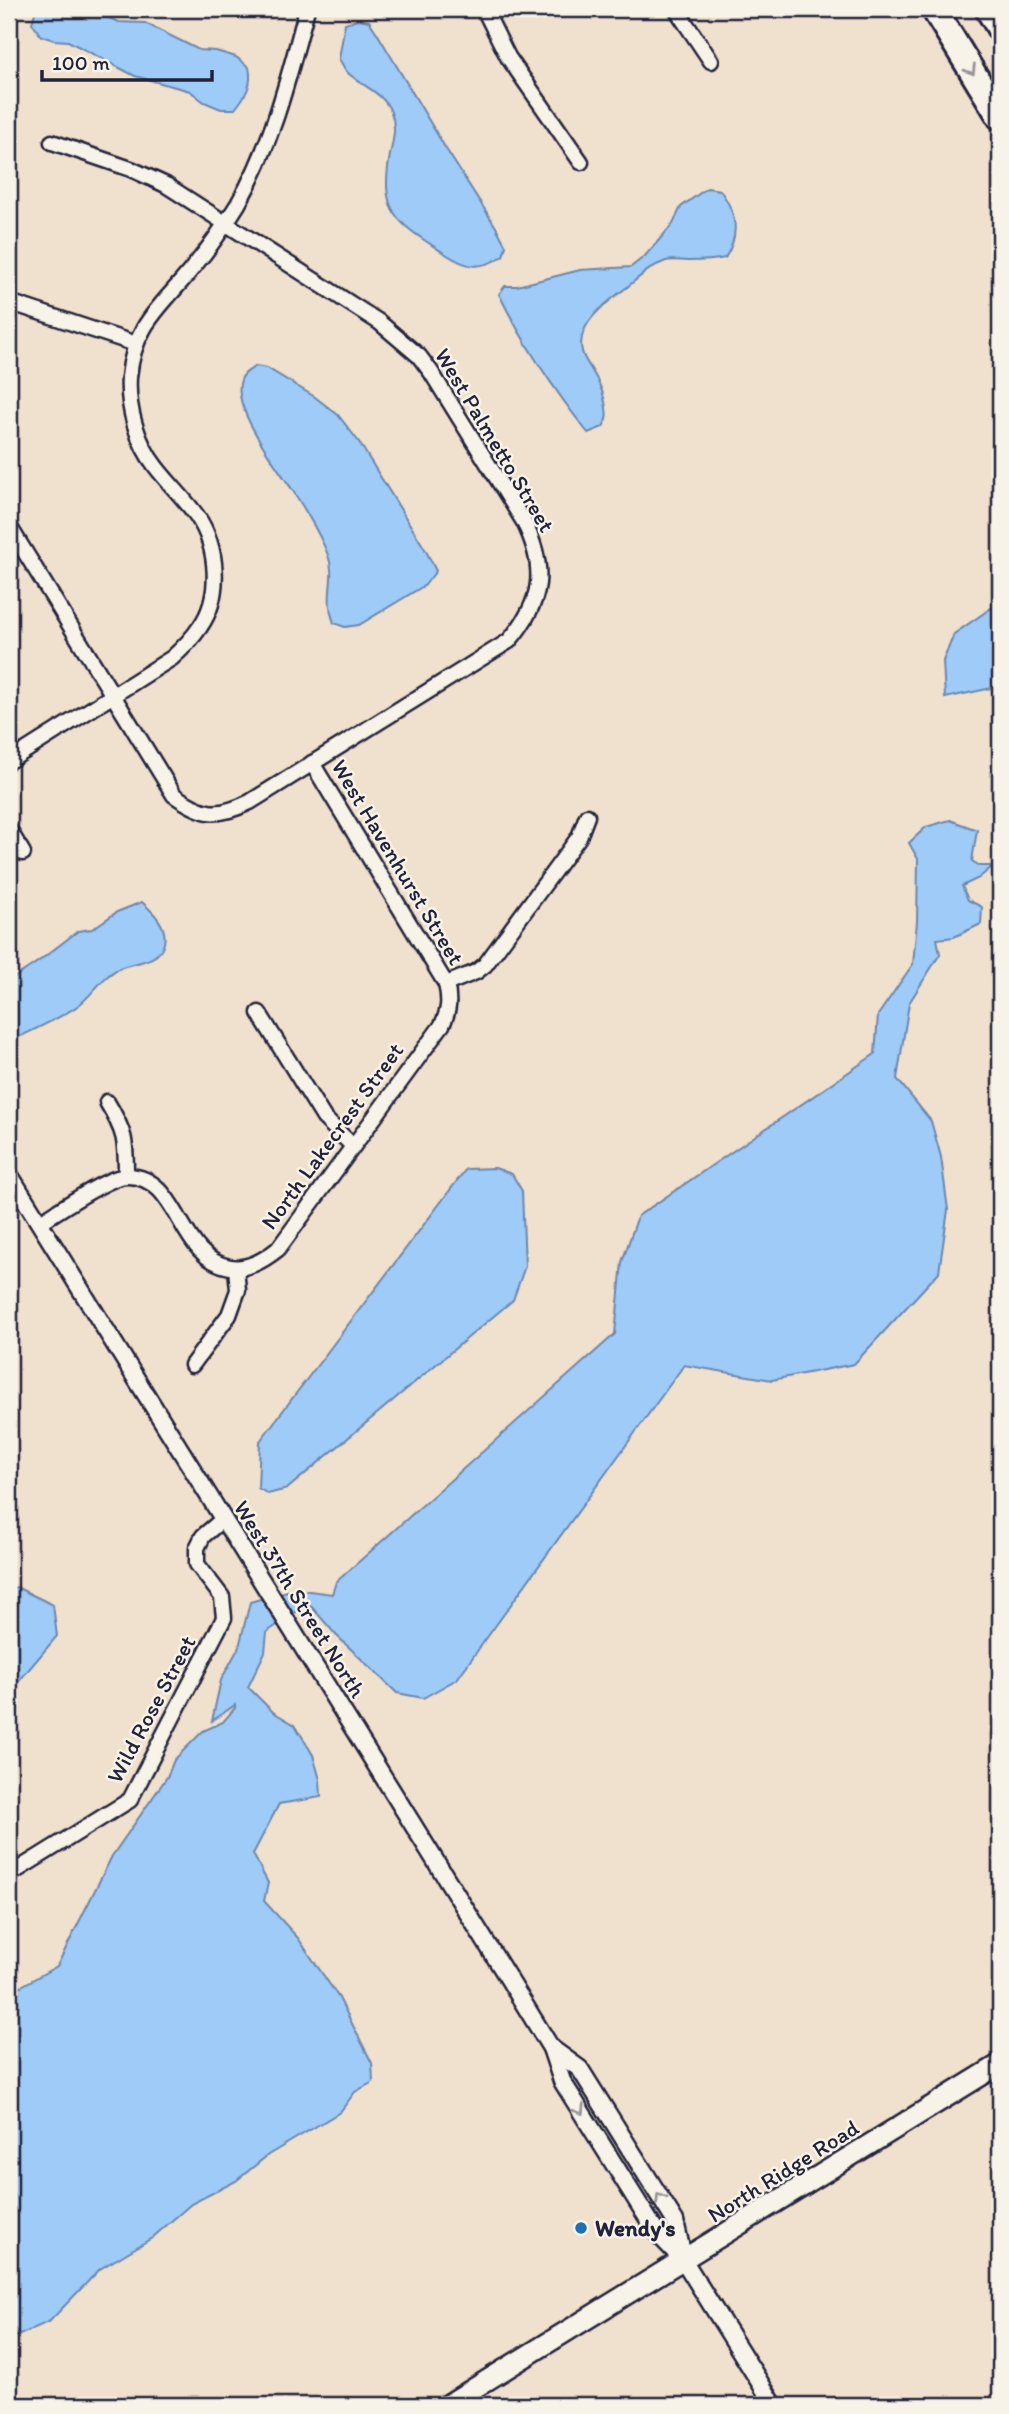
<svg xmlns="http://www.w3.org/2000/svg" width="1009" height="2414" font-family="Itim,sans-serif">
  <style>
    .water { fill: #9ecbf8; stroke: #6c87ac; stroke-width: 2 }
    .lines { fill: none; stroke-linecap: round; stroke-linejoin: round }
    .minor-casing { stroke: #22223b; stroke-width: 19 }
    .tertiary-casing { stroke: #22223b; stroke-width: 21 }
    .secondary-casing { stroke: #22223b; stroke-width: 24 }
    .motorway-casing { stroke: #22223b; stroke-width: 30 }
    .minor { stroke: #f7f3e8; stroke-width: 14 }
    .tertiary { stroke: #f7f3e8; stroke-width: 16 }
    .secondary { stroke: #f7f3e8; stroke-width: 19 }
    .motorway { stroke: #f7f3e8; stroke-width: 24 }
    .oneway { stroke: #97959a }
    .poi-dot { fill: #1f6fb2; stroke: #f7f3e8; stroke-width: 2.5 }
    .labels { text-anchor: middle; stroke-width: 5; stroke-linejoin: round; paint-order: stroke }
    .street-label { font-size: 23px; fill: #22223b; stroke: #f7f3e8 }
    .poi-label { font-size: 23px; font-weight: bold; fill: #22223b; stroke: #f7f3e8; text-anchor: start }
  </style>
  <rect width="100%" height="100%" fill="#f0e0ce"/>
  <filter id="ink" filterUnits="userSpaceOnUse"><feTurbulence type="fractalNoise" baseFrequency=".0143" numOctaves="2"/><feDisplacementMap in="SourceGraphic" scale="14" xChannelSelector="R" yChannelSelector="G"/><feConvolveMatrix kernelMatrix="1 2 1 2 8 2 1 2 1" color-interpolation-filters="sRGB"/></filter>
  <g filter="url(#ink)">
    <!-- water -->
    <g class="water">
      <path d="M 36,9 L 85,9 L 119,22 L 145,23 L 199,50 L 216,51 L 236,57 L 249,67 C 253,85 246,95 235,109 L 221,109 L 204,102 L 190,91 L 135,76 L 68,41 L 54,40 L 41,36 L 32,23 Z"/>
      <path d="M 359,19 L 369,21 L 377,33 L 446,149 L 496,227 L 506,246 L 503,256 C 479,271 467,268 444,253 C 398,223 379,214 390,155 C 393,140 397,127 391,112 C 384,93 362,86 348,73 C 344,69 342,63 339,59 L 345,23 Z"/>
      <path d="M 707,188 L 720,190 C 736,212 741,234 725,258 C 712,261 700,261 688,261 C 681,261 673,259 666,261 C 648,267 637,280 622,291 C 602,306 570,330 585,359 C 593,373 602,385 605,402 C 607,413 608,418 603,427 L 588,433 C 554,390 523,343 499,294 L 505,286 L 517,286 L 580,270 L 631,267 L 645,256 L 673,224 L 681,207 Z"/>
      <path d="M 256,366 L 267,368 L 315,397 L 338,415 L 359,442 L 425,549 L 436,571 L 425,585 L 359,625 L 345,627 L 334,623 C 323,596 337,579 328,555 C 320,534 307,513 295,494 C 281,471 230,408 241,380 C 243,373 250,370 256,366 Z"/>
      <polygon points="1000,602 1000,688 992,688 945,698 943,661 954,634"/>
      <polygon points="950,820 977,830 972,861 980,866 993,866 979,878 962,886 968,900 982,907 981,924 954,937 937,939 940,954 909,1003 897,1079 931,1121 941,1157 948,1210 939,1272 854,1364 772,1380 684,1365 457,1679 423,1698 397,1693 336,1635 311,1606 302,1608 267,1632 265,1652 248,1687 273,1712 295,1725 313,1755 320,1780 321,1797 279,1804 253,1854 268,1883 264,1901 298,1938 339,1998 372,2063 373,2082 355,2092 340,2112 268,2155 236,2181 191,2204 152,2238 100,2269 50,2321 9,2340 9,1993 57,1966 112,1856 167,1777 174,1760 203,1731 223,1722 235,1708 235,1705 212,1721 221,1680 239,1647 250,1602 294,1589 332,1594 336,1582 615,1334 622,1262 638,1216 875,1054 878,1015 913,964 917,921 918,859 909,843 926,827"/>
      <path d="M 142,902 C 153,912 168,926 164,943 C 160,961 139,962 125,966 C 104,973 96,991 80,1004 C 64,1017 28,1032 9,1042 L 9,977 L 15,977 L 39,961 L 78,931 L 92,929 L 117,912 Z"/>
      <polygon points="495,1168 512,1174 522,1191 525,1266 513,1300 287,1489 268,1494 258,1488 260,1441 466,1169"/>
      <polygon points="16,1587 53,1605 57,1636 9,1693 9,1592"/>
    </g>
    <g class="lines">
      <!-- minor casing -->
      <g class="minor-casing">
        <g id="minor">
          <polyline points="484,9 508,57 581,162"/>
          <polyline points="676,9 711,61"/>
          <polyline points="9,302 136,344"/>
          <path d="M 9,526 L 174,795 C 204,816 217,818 250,802 L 509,641 C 543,601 547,569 524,522 L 431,372 L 419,356 L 379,322 L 166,185 L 131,169 L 52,142"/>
          <path d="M 9,761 L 172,658 C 182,649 192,639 200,627 C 222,596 218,547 197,516 C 185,499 169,484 156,467 C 137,443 127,407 129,377 C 134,322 165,304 195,265 C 211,246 225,225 238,204 C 273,143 289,75 307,9"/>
          <polyline points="312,763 446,984"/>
          <polyline points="9,830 23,853"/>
          <polyline points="259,1013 324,1118 353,1146"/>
          <path d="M 107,1102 C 125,1132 126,1140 126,1175"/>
          <path d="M 39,1223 C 57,1212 109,1175 128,1176 C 181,1177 177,1258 230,1267 C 248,1270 264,1260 278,1249 L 442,1025 C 449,1011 450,1000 446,984 L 476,972 L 485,965 L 579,837 L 587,816"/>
          <polyline points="192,1365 229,1315 238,1290 236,1268"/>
          <polyline points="9,1875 130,1800 224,1618 222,1597 197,1564 197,1548 203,1536 223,1519"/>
        </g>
      </g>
      <!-- tertiary casing -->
      <g class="tertiary-casing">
        <g id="tertiary">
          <polyline points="9,1174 510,1981 551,2048 562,2081 657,2233 684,2261 774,2405"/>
          <polyline points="551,2048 580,2069 675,2221 684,2261"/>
        </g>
      </g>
      <!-- secondary casing -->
      <g class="secondary-casing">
        <polyline id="secondary" points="447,2405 1000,2064"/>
      </g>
      <!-- motorway casing -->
      <g class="motorway-casing">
        <g id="motorway">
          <polyline points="934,9 1000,117"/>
          <polyline points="988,9 1000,29"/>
        </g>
      </g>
      <!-- minor -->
      <use href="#minor" class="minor"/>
      <!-- tertiary -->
      <use href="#tertiary" class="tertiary"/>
      <!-- secondary -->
      <use href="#secondary" class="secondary"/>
      <!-- motorway -->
      <use href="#motorway" class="motorway"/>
    </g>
    <!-- one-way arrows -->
    <defs><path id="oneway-chevron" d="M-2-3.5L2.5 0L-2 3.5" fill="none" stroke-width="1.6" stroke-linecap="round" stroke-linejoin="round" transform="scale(1.75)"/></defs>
    <g class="oneway">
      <use href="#oneway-chevron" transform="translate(971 70) rotate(59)"/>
      <use href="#oneway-chevron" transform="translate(580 2110) rotate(58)"/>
      <use href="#oneway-chevron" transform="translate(660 2198) rotate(-122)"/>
    </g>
  </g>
  <!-- markers -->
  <circle class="poi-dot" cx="581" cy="2228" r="7"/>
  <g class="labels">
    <!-- street labels -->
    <g class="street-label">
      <text transform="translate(495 440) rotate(59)" y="8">West Palmetto Street</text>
      <text transform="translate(398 862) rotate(59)" y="8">West Havenhurst Street</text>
      <text transform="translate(332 1136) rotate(-54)" y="8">North Lakecrest Street</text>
      <text transform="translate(300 1599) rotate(58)" y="8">West 37th Street North</text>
      <text transform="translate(151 1709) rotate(-62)" y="8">Wild Rose Street</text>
      <text transform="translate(783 2171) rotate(-32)" y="8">North Ridge Road</text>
    </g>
    <!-- poi labels -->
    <g class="poi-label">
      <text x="595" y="2236">Wendy's</text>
    </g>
  </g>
  <!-- margin -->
  <rect width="1009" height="2414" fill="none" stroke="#f7f3e8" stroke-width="35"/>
  <rect x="18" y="18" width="974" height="2379" fill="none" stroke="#22223b" stroke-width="2.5" filter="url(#ink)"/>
  <!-- scale -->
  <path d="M42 70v10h170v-10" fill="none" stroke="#22223b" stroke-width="3.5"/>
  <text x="52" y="70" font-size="21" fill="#22223b" stroke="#f7f3e8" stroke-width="5" paint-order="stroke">100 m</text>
</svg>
